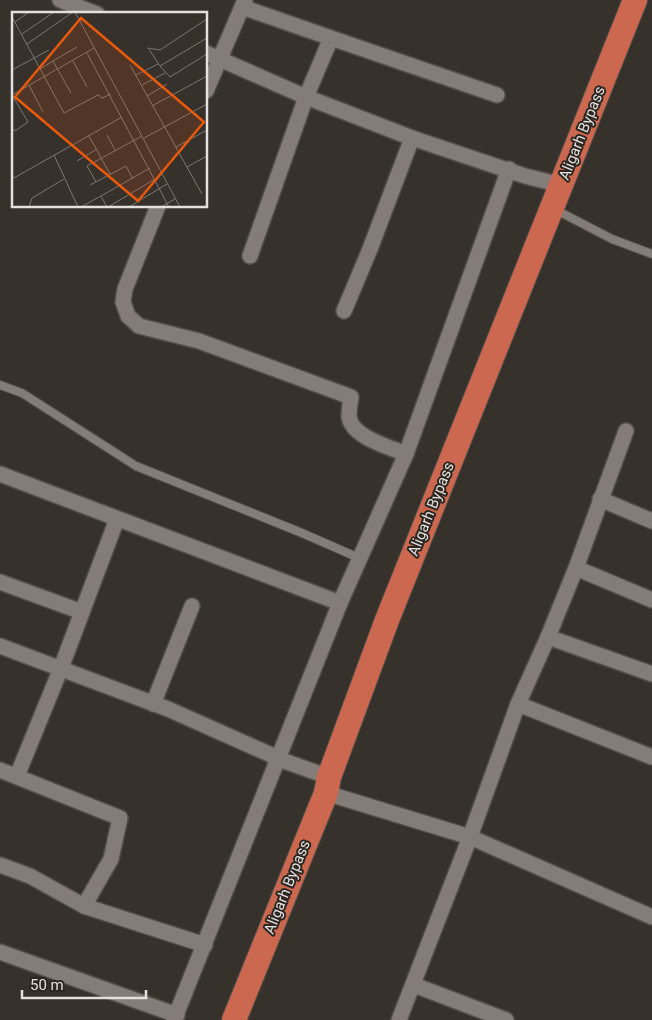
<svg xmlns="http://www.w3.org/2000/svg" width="652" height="1020" font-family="Roboto,sans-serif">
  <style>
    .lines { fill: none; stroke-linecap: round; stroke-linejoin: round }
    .service-casing { stroke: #514d48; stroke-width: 10 }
    .minor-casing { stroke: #514d48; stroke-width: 18 }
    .trunk-casing { stroke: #514d48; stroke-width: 26 }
    .service { stroke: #847d77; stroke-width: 8 }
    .minor { stroke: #847d77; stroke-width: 15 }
    .trunk { stroke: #cc6850; stroke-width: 24 }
    .labels { text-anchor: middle; stroke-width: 4; stroke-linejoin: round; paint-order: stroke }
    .street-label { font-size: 15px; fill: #e4e0dd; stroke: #2d2722 }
    .inset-road { fill: none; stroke: #7c7773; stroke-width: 1 }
    .view { fill: #e8590c; fill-opacity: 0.15; stroke: #e8590c; stroke-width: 2.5 }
    .inset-edge { fill: none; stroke: #e4e0dd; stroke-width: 2.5 }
  </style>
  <rect width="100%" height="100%" fill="#37312c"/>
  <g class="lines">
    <!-- service casing -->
    <g class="service-casing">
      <g id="service">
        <polyline points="554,209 612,239 652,254"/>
        <polyline points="0,385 22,393 136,466 302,533 359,558"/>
      </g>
    </g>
    <!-- minor casing -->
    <g class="minor-casing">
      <g id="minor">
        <polyline points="60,0 97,14"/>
        <polyline points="242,7 331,38 306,97 250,256"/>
        <polyline points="331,38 497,95"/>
        <polyline points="206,53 306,97 412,138 525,176 561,185"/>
        <polyline points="206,91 245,0"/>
        <path d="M 158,206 L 125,289 L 123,302 L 128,316 L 139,326 L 199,341 L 351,397 C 350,403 349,410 349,417 C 352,437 389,447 406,454"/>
        <polyline points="344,311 370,249 412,138"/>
        <polyline points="0,474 340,603"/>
        <polyline points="600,499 652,521"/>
        <polyline points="576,568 652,600"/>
        <polyline points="0,582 82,612"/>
        <polyline points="548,637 652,674"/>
        <polyline points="0,646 168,709 287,762 329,777"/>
        <polyline points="153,704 192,606"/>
        <polyline points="518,704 652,757"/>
        <polyline points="0,770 120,818 111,859 84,906"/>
        <polyline points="17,776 61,668 117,519"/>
        <polyline points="326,793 470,837 652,917"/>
        <polyline points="0,865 30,876 84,906 205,945"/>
        <polyline points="0,952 177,1015"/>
        <polyline points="414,985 506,1020"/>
        <polyline points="174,1020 340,603 406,454 509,169"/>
        <polyline points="399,1020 470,837 518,704 548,637 576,568 626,431"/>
      </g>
    </g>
    <!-- trunk casing -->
    <g class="trunk-casing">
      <polyline id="trunk" points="234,1020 326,793 329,777 387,620 635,0"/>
    </g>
    <!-- service -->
    <use href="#service" class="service"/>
    <!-- minor -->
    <use href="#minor" class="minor"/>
    <!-- trunk -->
    <use href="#trunk" class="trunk"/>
  </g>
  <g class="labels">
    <!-- street labels -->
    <g class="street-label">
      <text transform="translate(582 133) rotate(-68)" y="5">Aligarh Bypass</text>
      <text transform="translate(431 509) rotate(-68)" y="5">Aligarh Bypass</text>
      <text transform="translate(287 887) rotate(-68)" y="5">Aligarh Bypass</text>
    </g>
  </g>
  <!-- overview -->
  <g transform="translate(12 12)">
    <rect width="195" height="195" fill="#37312c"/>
    <path class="inset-road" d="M 63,0 L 168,195M 0,5 L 52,101 L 86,83 L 90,86 L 99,82M 195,7 L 148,38 L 136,36 L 148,54 L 195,26M 3,10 L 17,0M 10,22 L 42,0M 15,32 L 61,0M 75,41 L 157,195M 41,49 L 65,35M 61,49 L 75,75M 118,53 L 190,182M 148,54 L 158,65 L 195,42M 28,57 L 41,49 L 59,81M 0,58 L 37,38M 124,63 L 146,52M 17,73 L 31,100M 130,73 L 153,61M 0,83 L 82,36M 135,84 L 155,72M 140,94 L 195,64M 0,116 L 3,119 L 16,110 L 0,83M 95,123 L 103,138M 77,124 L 98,162M 132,126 L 195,92M 164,135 L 195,118M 42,143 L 66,195M 65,149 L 85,137M 175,155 L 195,144M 0,167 L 110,105M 84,170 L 75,154 L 130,124M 78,173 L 114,154 L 121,167M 17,195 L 20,186 L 52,167M 69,195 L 89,184M 95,195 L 89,184 L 138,156M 96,195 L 143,167M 117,195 L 155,172M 149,195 L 163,187"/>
    <path class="view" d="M 69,6 L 192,110 L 126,189 L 3,85 Z"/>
    <rect width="195" height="195" class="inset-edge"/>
  </g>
  <!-- scale -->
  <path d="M22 990v8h124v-8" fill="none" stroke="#e4e0dd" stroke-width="2.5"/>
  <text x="30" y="990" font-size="15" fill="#e4e0dd" stroke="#2d2722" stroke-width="4" paint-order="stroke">50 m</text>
</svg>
